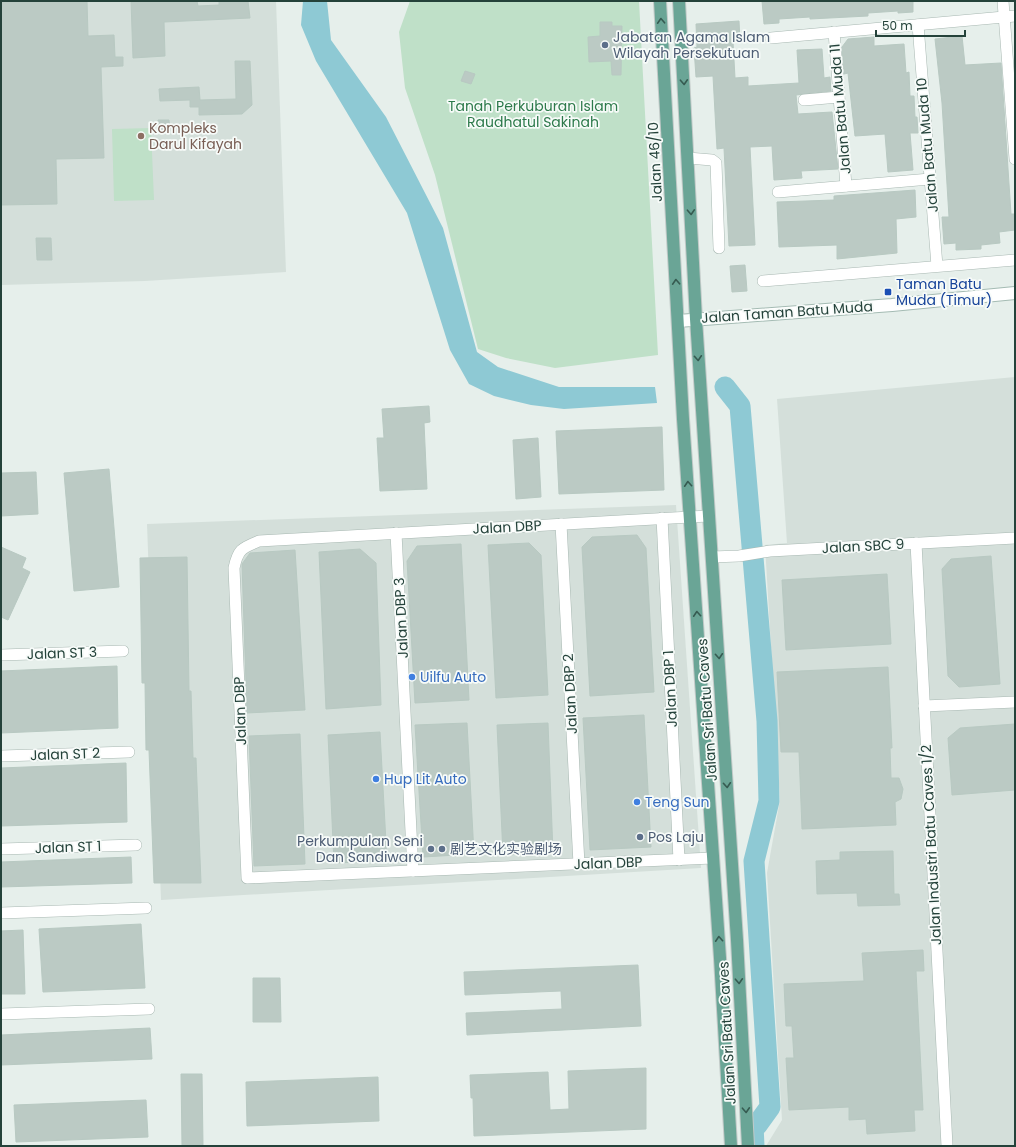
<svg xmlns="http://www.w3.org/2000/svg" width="1016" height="1147" font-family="Poppins,'Noto Sans SC',sans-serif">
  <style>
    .built { fill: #d4dfda }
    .green { fill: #bfe0c8 }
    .water { fill: #8ec9d4 }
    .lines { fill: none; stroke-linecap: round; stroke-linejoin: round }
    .canal { stroke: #8ec9d4; stroke-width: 13 }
    .river { stroke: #8ec9d4; stroke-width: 21 }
    .building { fill: #bbcac4; stroke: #b8c9c2 }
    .street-casing { stroke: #a8b8b2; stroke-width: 12 }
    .secondary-casing { stroke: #a4bbb3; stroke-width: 14 }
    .primary-casing { stroke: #c2cac8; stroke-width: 14 }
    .street { stroke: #fff; stroke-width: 11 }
    .secondary { stroke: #fff; stroke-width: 12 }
    .primary { stroke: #6aa596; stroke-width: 12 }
    .oneway { stroke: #365b51 }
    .service-dot { fill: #5c6f8a; stroke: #f7fbf9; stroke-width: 1.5 }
    .education-dot { fill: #8d6e63; stroke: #f7fbf9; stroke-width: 1.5 }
    .transit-dot { fill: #1a4fb4; stroke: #f7fbf9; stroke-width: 1.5 }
    .shop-dot { fill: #3f7fe0; stroke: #f7fbf9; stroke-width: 1.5 }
    .labels { text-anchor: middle; stroke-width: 3.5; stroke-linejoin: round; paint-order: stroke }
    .service-label { font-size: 14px; fill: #4e5e75; stroke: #f7fbf9; text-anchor: start }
    .park-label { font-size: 14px; fill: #2d7a4b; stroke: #f7fbf9 }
    .street-label { font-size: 14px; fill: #24423a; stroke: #f7fbf9 }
    .education-label { font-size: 14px; fill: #785e54; stroke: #f7fbf9; text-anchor: start }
    .transit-label { font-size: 14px; fill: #164399; stroke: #f7fbf9; text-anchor: start }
    .shop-label { font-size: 14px; fill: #366cbe; stroke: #f7fbf9; text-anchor: start }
  </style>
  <rect width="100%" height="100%" fill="#e6efeb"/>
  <!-- built -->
  <g class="built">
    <polygon points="1,1 276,1 286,272 145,281 1,285"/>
    <polygon points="1015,377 1015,1146 766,1146 782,1120 767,873 780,800 765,545 787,543 777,399"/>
    <polygon points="676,505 701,868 161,900 147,524"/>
  </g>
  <!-- green -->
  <g class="green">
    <polygon points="410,1 639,1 658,355 555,368 506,358 478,349 435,175 405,88 399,32"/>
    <polygon points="151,128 154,200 114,201 112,129"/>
  </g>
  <!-- water -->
  <polygon class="water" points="303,1 327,1 331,40 386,117 443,228 477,352 498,367 559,387 655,387 657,403 564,409 531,405 494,396 469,384 450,350 407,213 316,61 301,25"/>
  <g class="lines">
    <!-- canal -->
    <polyline class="canal" points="757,1125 758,1146"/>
    <!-- river -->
    <polyline class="river" points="725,387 740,406 767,721 769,801 754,861 770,1107 757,1125"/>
  </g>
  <!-- building -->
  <g class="building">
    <polygon points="1,1 87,1 88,36 114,35 115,57 123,57 123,66 101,67 104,158 56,159 57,204 1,205"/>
    <polygon points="131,1 197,1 198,6 219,5 219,1 248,1 250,18 164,22 165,56 133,58"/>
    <polygon points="762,1 913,1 913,12 898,13 898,11 868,13 868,16 810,19 810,17 779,19 779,23 764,24"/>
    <polygon points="739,21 740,41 733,42 735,78 748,77 748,86 799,83 797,50 822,49 824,78 830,77 831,91 796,95 798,114 832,112 838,169 801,171 802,178 774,180 772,146 750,147 755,245 729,246 724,148 717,149 713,76 696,77 694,48 697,47 696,24"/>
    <polygon points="600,22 612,22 612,26 622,26 621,75 612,75 611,61 589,62 588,37 600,36"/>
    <polygon points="962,36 965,65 1001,63 1011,214 1014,214 1015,230 999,232 1000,243 981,245 981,249 956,250 956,243 944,244 942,217 949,217 942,103 935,39"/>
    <polygon points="874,37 874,46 904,44 906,73 909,72 910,96 914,96 915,117 917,117 918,133 910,133 913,170 888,172 885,134 855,136 848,73 844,74 842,47 848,39"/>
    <polygon points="235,61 250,61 252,105 242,114 199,115 199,107 190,107 190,100 160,101 159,89 199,87 200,100 236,99"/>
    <polygon points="465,71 475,74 471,84 461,81"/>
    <polygon points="158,120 169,120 170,131 158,132"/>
    <polygon points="915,190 916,217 896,219 897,253 837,259 837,245 779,247 777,202 834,200 834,196"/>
    <polygon points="36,238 51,238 52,260 37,260"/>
    <polygon points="745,265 747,291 732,292 730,266"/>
    <polygon points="429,406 430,422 424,423 427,489 380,491 377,438 384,438 382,409"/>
    <polygon points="662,427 664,490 559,494 556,431"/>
    <polygon points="538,438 541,497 516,499 513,440"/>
    <polygon points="109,469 119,587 74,591 64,473"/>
    <polygon points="36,472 38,514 1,516 1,473"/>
    <polygon points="637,535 646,548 654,692 590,696 582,547 592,537"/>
    <polygon points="529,543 541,555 548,695 496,698 488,545"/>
    <polygon points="461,544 469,700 415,703 407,561 417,546"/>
    <polygon points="1,547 26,558 22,568 30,572 8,620 1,617"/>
    <polygon points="360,549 376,563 381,705 326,709 319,552"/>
    <polygon points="295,550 305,710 247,713 242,564 250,553"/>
    <polygon points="991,556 1000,684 959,687 948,676 942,569 951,559"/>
    <polygon points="187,557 189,691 191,691 193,758 196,758 201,883 154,883 149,750 146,750 145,683 142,683 140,558"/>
    <polygon points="887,574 891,644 786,650 782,580"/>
    <polygon points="117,666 118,728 1,733 1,671"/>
    <polygon points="888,667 892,748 890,748 891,778 899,778 903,789 901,799 895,802 896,825 802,829 799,752 781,752 777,672"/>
    <polygon points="644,715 651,847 590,850 583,718"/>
    <polygon points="467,723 474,854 423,857 415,725"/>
    <polygon points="548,723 553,853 503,855 497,725"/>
    <polygon points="1015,724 1015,790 952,795 948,738 960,728"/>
    <polygon points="380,732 387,861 334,863 328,735"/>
    <polygon points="300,734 305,864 254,866 249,736"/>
    <polygon points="126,763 127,822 1,826 1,768"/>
    <polygon points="893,851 894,894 899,894 900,905 858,906 857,893 817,894 816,861 840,860 840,852"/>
    <polygon points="131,857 132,883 1,887 1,862"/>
    <polygon points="141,924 145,988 43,992 39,929"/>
    <polygon points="23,930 25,994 1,994 1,931"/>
    <polygon points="923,950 924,971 916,971 923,1110 914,1110 915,1131 867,1134 866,1119 849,1120 849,1107 789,1110 786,1058 794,1058 792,1026 786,1026 784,984 864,981 862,953"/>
    <polygon points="638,965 641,1026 467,1035 466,1013 562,1009 561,991 465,995 464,972"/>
    <polygon points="253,978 280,978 281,1022 253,1022"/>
    <polygon points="150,1028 152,1059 1,1065 1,1035"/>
    <polygon points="646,1068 646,1129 474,1136 473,1098 471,1098 470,1075 548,1072 550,1110 569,1109 568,1071"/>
    <polygon points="181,1074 202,1074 203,1146 182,1146"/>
    <polygon points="378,1077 379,1121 247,1126 246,1082"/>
    <polygon points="146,1100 148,1137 16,1142 14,1105"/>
  </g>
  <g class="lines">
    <!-- street casing -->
    <g class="street-casing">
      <g id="street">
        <polyline points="1003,1 1015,159"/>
        <polyline points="918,25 937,266"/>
        <polyline points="834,32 846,186"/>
        <polyline points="771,38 1015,16"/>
        <polyline points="804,100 839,97"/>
        <polyline points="688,158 712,160 716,163 719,248"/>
        <polyline points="778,192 930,179"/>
        <polyline points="763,281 1015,260"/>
        <path d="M 708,516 L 259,541 C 242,548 238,549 234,568 L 247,878 L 713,858"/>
        <polyline points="662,518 679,860"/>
        <polyline points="561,524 579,864"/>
        <polyline points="396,533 413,871"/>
        <polyline points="916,543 947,1146"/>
        <polyline points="712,557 739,556 770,551 1015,538"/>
        <polyline points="1,655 123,651"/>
        <polyline points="924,706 1015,702"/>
        <polyline points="1,756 129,752"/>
        <polyline points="1,849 136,845"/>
        <polyline points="1,913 146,908"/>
        <polyline points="1,1014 149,1009"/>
      </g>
    </g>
    <!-- secondary casing -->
    <g class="secondary-casing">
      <polyline id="secondary" points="678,321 892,305 1015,293"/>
    </g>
    <!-- primary casing -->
    <g class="primary-casing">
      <g id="primary">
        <polyline points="660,1 683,419 720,958 731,1146"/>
        <polyline points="679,1 696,319 737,940 748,1146"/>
      </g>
    </g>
    <!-- street -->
    <use href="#street" class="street"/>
    <!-- secondary -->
    <use href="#secondary" class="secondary"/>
    <!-- primary -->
    <use href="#primary" class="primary"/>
  </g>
  <!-- one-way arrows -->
  <defs><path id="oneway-chevron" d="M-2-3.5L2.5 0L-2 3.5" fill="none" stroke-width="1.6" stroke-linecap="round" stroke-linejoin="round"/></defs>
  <g class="oneway">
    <use href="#oneway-chevron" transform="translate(661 21) rotate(-93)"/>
    <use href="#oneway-chevron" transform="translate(684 82) rotate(87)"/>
    <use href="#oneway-chevron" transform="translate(691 212) rotate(87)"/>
    <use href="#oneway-chevron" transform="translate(676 282) rotate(-93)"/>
    <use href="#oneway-chevron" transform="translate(698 358) rotate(86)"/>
    <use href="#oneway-chevron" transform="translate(688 484) rotate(-94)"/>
    <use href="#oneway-chevron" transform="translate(697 614) rotate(-94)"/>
    <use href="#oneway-chevron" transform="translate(719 656) rotate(86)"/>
    <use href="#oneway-chevron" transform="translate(727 785) rotate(86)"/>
    <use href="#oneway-chevron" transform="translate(719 939) rotate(-94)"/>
    <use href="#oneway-chevron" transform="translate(739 981) rotate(87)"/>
    <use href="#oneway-chevron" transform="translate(746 1110) rotate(87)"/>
  </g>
  <!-- markers -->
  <g class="service-dot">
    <circle cx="605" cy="45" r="4"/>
    <circle cx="640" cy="837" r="4"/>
    <circle cx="431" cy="849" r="4"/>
    <circle cx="442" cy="849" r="4"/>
  </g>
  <circle class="education-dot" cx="141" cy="136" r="4"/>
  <rect class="transit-dot" x="884" y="288" width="8" height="8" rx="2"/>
  <g class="shop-dot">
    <circle cx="412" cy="677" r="4"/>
    <circle cx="376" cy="779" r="4"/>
    <circle cx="637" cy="802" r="4"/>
  </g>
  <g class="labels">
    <!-- service labels -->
    <g class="service-label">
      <text x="613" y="42">Jabatan Agama Islam<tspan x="613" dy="16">Wilayah Persekutuan</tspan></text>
      <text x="648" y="842">Pos Laju</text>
      <text x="423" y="846" text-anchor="end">Perkumpulan Seni<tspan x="423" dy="16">Dan Sandiwara</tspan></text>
      <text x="450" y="854">剧艺文化实验剧场</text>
    </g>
    <!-- park labels -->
    <g class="park-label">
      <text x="533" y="111">Tanah Perkuburan Islam<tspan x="533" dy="16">Raudhatul Sakinah</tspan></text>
    </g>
    <!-- street labels -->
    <g class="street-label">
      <text transform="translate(840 109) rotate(-95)" y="5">Jalan Batu Muda 11</text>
      <text transform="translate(927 145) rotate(-95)" y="5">Jalan Batu Muda 10</text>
      <text transform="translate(655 162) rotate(-93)" y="5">Jalan 46/10</text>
      <text transform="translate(787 312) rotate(-4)" y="5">Jalan Taman Batu Muda</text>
      <text transform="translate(507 527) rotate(-3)" y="5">Jalan DBP</text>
      <text transform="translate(863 546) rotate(-3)" y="5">Jalan SBC 9</text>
      <text transform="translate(401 618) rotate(-93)" y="5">Jalan DBP 3</text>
      <text transform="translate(62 653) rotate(-2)" y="5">Jalan ST 3</text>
      <text transform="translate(670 689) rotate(-93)" y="5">Jalan DBP 1</text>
      <text transform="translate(570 694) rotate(-93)" y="5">Jalan DBP 2</text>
      <text transform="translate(707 710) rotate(-94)" y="5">Jalan Sri Batu Caves</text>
      <text transform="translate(240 711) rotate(-92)" y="5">Jalan DBP</text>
      <text transform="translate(65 754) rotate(-2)" y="5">Jalan ST 2</text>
      <text transform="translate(931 845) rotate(-93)" y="5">Jalan Industri Batu Caves 1/2</text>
      <text transform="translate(68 847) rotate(-2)" y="5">Jalan ST 1</text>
      <text transform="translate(608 863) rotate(-2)" y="5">Jalan DBP</text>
      <text transform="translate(727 1033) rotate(-93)" y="5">Jalan Sri Batu Caves</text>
    </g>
    <!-- education labels -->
    <g class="education-label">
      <text x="149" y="133">Kompleks<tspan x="149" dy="16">Darul Kifayah</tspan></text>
    </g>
    <!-- transit labels -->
    <g class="transit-label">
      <text x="896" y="289">Taman Batu<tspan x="896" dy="16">Muda (Timur)</tspan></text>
    </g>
    <!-- shop labels -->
    <g class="shop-label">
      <text x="420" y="682">Uilfu Auto</text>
      <text x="384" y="784">Hup Lit Auto</text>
      <text x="645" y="807">Teng Sun</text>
    </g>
  </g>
  <!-- border -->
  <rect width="1016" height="1147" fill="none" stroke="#24423a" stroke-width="4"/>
  <!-- scale -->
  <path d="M876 30v6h89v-6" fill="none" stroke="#24423a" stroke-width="2"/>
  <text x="882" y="30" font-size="12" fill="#24423a" stroke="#f7fbf9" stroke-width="3" paint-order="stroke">50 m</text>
</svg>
